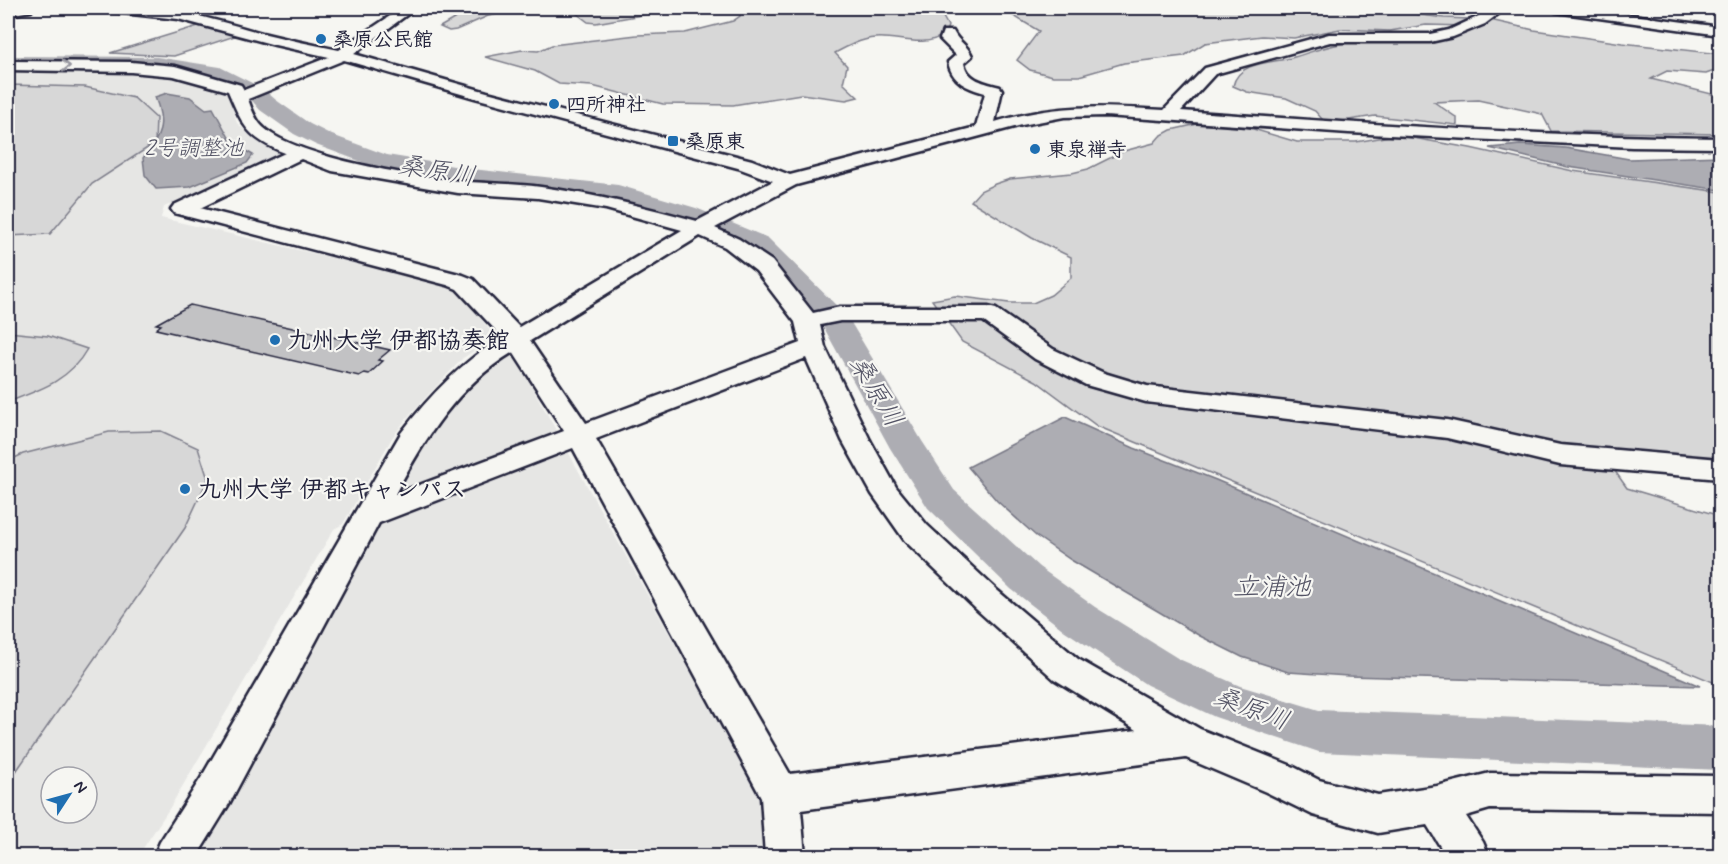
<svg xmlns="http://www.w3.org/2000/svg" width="1728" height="864" font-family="Mynerve,'Klee One',sans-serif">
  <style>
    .built { fill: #e6e6e4; fill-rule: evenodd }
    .green { fill: #d7d7d7; stroke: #7c7c89; stroke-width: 1.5 }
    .water { fill: #adadb3; stroke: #757583; stroke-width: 1.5 }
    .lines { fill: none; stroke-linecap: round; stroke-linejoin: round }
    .river { fill: #adadb3; fill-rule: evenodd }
    .building { fill: #c2c2c4; stroke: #22223b; stroke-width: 1.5 }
    .minor-casing { stroke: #22223b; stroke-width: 5 }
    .minor { fill: #f6f6f2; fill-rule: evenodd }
    .oneway { stroke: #9797a0 }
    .poi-dot { fill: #1f6fb2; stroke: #f6f6f2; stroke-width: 2 }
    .labels { text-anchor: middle; stroke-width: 4.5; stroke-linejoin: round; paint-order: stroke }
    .far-poi-label { font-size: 20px; font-weight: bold; fill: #22223b; stroke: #f6f6f2; text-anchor: start }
    .far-water-label { font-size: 22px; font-style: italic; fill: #535365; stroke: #f6f6f2 }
    .poi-label { font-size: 24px; font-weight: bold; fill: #22223b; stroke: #f6f6f2; text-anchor: start }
    .water-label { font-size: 26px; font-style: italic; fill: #535365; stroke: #f6f6f2 }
  </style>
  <rect width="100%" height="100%" fill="#f6f6f2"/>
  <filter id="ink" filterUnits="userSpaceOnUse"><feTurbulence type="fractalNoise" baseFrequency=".0167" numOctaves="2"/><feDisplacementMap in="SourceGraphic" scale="12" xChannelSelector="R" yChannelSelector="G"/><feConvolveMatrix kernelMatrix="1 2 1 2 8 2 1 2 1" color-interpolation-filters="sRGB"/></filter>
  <g filter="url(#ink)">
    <!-- built -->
    <g class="built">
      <path d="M 8,69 L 152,69 L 227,90 L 237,123 L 253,138 L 280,154 L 275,159 L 164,207 L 161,218 L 446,284 L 459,291 L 495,337 L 463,358 L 410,414 L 392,438 L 343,524 L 334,529 L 169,809 L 138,856 L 8,856 ZM 51,777 L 87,777 L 87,813 L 51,813 Z"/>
      <polygon points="512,351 761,799 765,856 198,856 217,826 371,531 429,433 466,388"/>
    </g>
    <!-- green -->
    <g class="green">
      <polygon points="473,8 528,8 488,16 456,30 449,31 440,27"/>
      <path d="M 552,8 L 938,8 L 948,26 L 945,34 C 923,49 898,36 875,38 C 861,39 848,46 835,53 L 847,66 L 843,83 L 858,97 L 846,100 L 801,94 L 733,105 L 663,104 L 592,86 L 559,84 L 535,71 L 485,57 L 522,50 L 538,51 L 552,45 L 637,35 L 685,33 L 733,21 L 740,16 L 740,10 L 670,10 L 596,23 L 588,22 L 572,10 Z"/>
      <polygon points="980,8 1370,8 1444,18 1469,19 1466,26 1426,25 1390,31 1340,29 1294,38 1262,36 1205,43 1184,56 1124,63 1079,76 1053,76 1030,70 1017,60 1039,31 1012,15"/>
      <path d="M 1490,20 L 1534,30 L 1622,43 L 1720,54 L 1720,69 L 1706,74 L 1667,71 L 1651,79 L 1720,96 L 1720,134 L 1551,131 L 1542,114 L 1478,100 L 1434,102 L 1457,118 L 1457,125 L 1375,116 L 1329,123 L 1322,119 L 1315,111 L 1286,98 L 1247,92 L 1233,86 C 1238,61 1272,63 1291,58 C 1312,52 1330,44 1353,42 C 1399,38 1450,48 1490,20 Z"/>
      <polygon points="198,26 238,35 174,56 110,53"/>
      <polygon points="8,85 85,87 134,98 156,118 155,143 92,184 50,234 8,236"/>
      <polygon points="1202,123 1243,126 1297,142 1356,142 1396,135 1470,148 1573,171 1720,192 1720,472 1607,460 1627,488 1720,516 1720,685 1097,426 1036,381 962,342 932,300 955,296 1009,303 1033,303 1051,295 1071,278 1071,257 1032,238 971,201 980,191 995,184 1010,179 1072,173 1088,169 1124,151 1154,143 1160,136 1171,130"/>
      <path d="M 8,332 L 48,336 L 87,349 C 69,381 40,390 8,402 Z"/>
      <polygon points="161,431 198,448 208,479 185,528 8,783 8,461 23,454 109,432"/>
    </g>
    <!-- water -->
    <g class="water">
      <path d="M 167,93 L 190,97 L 206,109 L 213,108 L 232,143 L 253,155 L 247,163 L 190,187 L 156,189 L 145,175 L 143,158 C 161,137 166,124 155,97 Z"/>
      <polygon points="1520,145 1566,148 1629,159 1720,156 1720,190 1568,167 1489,148"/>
      <polygon points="1065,417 1134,448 1216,480 1700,686 1348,676 1288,672 1242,657 1200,636 1071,560 1036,536 997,501 968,467"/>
    </g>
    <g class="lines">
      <!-- river -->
      <polygon class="river" points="8,56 157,57 220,67 262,88 276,100 310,124 332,135 387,155 472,169 618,185 696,208 768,238 847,316 922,441 954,490 1039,567 1095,607 1179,659 1240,686 1319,710 1720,726 1720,770 1319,752 1215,717 1147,685 1065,631 1011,589 928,508 890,448 823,326 748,250 678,218 615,199 420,176 373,166 316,145 294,134 260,110 248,96 215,78 157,69 8,68"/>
    </g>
    <!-- building -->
    <polygon class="building" points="190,305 390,350 378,360 383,361 369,374 364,373 359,376 156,329 161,325 156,324"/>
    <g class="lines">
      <!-- minor casing -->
      <g class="minor-casing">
        <g id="minor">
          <polygon points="8,8 33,8 31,11 8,15"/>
          <path d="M 106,8 C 159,2 211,19 262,33 C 287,39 313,45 339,50 L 402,8 L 416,8 L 354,54 L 487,92 L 752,160 L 790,175 L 976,127 L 985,93 C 967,88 952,82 948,62 L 956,55 L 940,39 L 943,31 L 953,31 C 959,43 967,44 972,56 L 964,63 C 967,80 985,83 1000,87 L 1002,90 L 995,122 C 1057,104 1100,106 1164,110 L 1205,68 L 1329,34 L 1430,34 L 1449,30 L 1475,18 L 1492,8 L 1506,8 L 1485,24 L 1453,37 L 1430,42 L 1330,42 L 1215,74 L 1181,111 C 1361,124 1540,136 1720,138 L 1720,148 L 1632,147 L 1349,133 L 1105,116 L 1064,117 L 1022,125 L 796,185 L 715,228 L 739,239 L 772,261 L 813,313 L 840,307 L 988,307 L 996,309 L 1053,349 L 1104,373 L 1147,386 L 1447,420 L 1560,445 L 1720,459 L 1720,479 L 1560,465 L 1447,438 L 1146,402 L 1086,385 L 1035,359 L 983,321 L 840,321 L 820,325 L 825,347 L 870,440 L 896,487 L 927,525 L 998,591 L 1078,659 L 1200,729 L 1292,766 L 1319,780 L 1378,795 L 1437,786 L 1490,773 L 1720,776 L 1720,812 L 1490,809 L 1466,816 L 1483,842 L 1489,856 L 1446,856 L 1427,825 L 1378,833 L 1313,815 L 1266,792 L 1186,758 L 801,810 L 805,856 L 765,856 L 761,797 L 573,448 L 379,523 L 229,804 L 197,856 L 154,856 L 160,842 L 201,778 L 401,433 C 430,395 462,362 502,337 L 457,289 L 447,285 L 174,213 L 171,209 L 174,205 L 285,153 C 247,138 243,126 228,91 L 174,76 L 131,72 L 8,70 L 8,61 L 131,62 L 175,66 L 241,85 L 244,90 L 329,57 L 275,45 L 178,19 L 113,12 ZM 344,60 L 475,98 L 738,168 L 773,181 L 697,221 C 645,207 594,194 541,187 C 514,183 486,184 459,181 C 416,177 287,156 260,124 C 254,116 251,108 248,99 ZM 301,159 L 332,171 L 458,193 L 538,198 L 606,209 L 682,230 L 519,327 L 473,279 L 463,275 L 200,208 ZM 700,236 L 725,247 L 756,271 L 795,322 L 800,343 L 586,423 L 530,341 ZM 513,352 L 564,431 L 395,494 C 425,438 457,386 513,352 ZM 806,358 L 842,440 L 872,494 L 905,541 L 976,609 L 1054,679 L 1137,730 L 790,774 L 596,439 Z"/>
          <polygon points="1549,8 1582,8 1720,27 1720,35 1556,12"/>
        </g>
      </g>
      <!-- minor -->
      <use href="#minor" class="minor"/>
    </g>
    <!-- one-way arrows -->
    <defs><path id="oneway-chevron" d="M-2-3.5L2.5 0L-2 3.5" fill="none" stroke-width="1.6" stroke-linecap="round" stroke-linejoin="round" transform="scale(1.5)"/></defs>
    <use class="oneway" href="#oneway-chevron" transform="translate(66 66)"/>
  </g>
  <!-- markers -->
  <g class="poi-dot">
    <circle cx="321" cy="39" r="6"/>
    <circle cx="554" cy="104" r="6"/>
    <rect x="667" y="135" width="12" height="12" rx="3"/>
    <circle cx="1035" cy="149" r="6"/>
    <circle cx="275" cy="340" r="6"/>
    <circle cx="185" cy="489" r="6"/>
  </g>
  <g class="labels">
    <!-- far-poi labels -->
    <g class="far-poi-label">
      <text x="333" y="46">桑原公民館</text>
      <text x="566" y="111">四所神社</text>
      <text x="685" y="148">桑原東</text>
      <text x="1047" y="156">東泉禅寺</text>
    </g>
    <!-- far-water labels -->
    <g class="far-water-label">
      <text x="194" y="155">2号調整池</text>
    </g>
    <!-- poi labels -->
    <g class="poi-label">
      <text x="287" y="348">九州大学 伊都協奏館</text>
      <text x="197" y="497">九州大学 伊都キャンパス</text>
    </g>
    <!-- water labels -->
    <g class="water-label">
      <text transform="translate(437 170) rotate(9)" y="9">桑原川</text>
      <text transform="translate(877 391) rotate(59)" y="9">桑原川</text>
      <text x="1272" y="595">立浦池</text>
      <text transform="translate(1252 708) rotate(20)" y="9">桑原川</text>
    </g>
  </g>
  <!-- margin -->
  <rect width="1728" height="864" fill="none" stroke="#f6f6f2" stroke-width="30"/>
  <rect x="15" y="15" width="1698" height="834" fill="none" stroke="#22223b" stroke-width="2" filter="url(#ink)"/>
  <!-- north arrow -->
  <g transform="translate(69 795) rotate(54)"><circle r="28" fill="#f6f6f2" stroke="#a1a1a9" stroke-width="1.5"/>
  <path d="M0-4.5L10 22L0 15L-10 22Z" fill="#1f6fb2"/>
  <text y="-9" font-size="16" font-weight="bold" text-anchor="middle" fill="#22223b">N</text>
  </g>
</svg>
